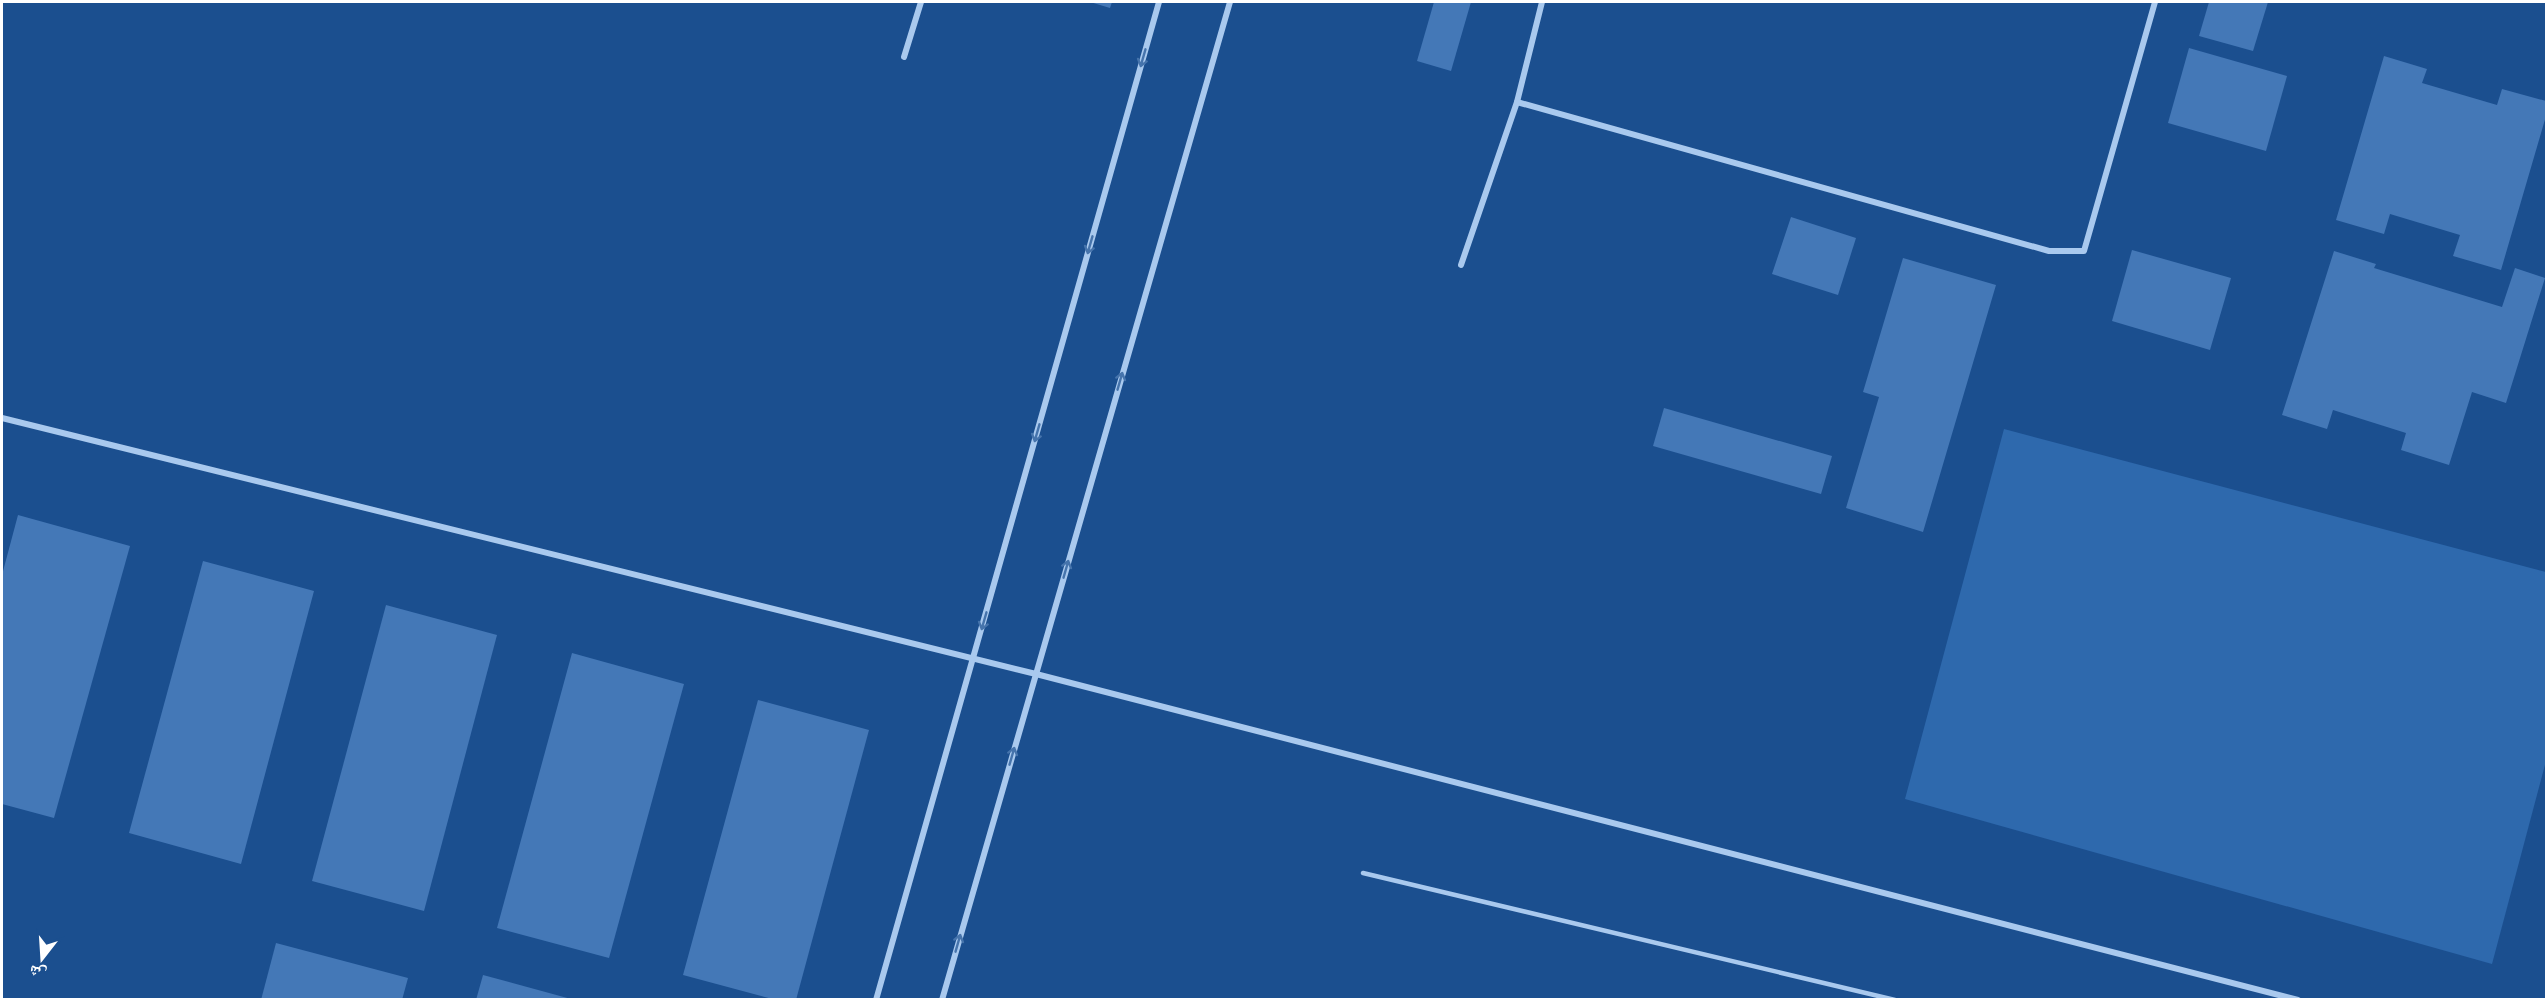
<svg xmlns="http://www.w3.org/2000/svg" width="2548" height="1001" font-family="'Alegreya Sans','Noto Naskh Arabic',sans-serif">
  <style>
    .green { fill: #2e69ad }
    .building { fill: #4478b7 }
    .lines { fill: none; stroke-linecap: round; stroke-linejoin: round }
    .lane { stroke: #a9c9ee; stroke-width: 4.5 }
    .street { stroke: #a9c9ee; stroke-width: 6 }
    .oneway { stroke: #4674ac }
  </style>
  <rect width="100%" height="100%" fill="#1b4f8f"/>
  <!-- green -->
  <polygon class="green" points="2004,429 2546,572 2546,761 2492,964 1905,799"/>
  <!-- building -->
  <g class="building">
    <polygon points="1090,2 1112,2 1110,8"/>
    <polygon points="1434,2 1471,2 1451,71 1417,61"/>
    <polygon points="2209,2 2268,2 2253,51 2199,36"/>
    <polygon points="2189,48 2287,76 2266,151 2168,123"/>
    <polygon points="2384,56 2427,69 2422,83 2497,105 2502,89 2546,101 2546,116 2501,270 2453,256 2460,235 2390,214 2384,234 2336,220"/>
    <polygon points="1791,217 1856,238 1838,295 1772,274"/>
    <polygon points="2132,250 2231,278 2210,350 2112,321"/>
    <polygon points="2334,251 2376,264 2374,268 2502,307 2515,268 2545,278 2506,403 2472,392 2449,465 2401,450 2406,433 2333,410 2327,429 2282,415"/>
    <polygon points="1903,258 1996,285 1923,532 1846,508 1879,397 1863,392"/>
    <polygon points="1664,408 1832,456 1821,494 1653,446"/>
    <polygon points="18,515 130,546 54,818 2,804 2,575"/>
    <polygon points="203,561 314,591 241,864 129,833"/>
    <polygon points="386,605 497,635 424,911 312,881"/>
    <polygon points="572,653 684,684 609,958 497,928"/>
    <polygon points="758,700 869,730 796,1000 776,1000 683,975"/>
    <polygon points="276,943 408,978 402,1000 261,1000"/>
    <polygon points="483,975 571,999 571,1000 476,1000"/>
  </g>
  <g class="lines">
    <!-- lane -->
    <polyline class="lane" points="1363,873 1895,1000"/>
    <!-- street -->
    <g class="street">
      <polyline points="904,57 921,2"/>
      <polyline points="1517,102 2049,251 2084,251 2155,2"/>
      <polyline points="1461,265 1517,102 1542,2"/>
      <polyline points="2,418 1036,674 2298,1000"/>
      <polyline points="876,1000 1159,2"/>
      <polyline points="942,1000 1230,2"/>
    </g>
  </g>
  <!-- one-way arrows -->
  <defs><path id="oneway-shaft" d="M-6 0H5M1.5-3L5.5 0L1.5 3" fill="none" stroke-width="1.6" stroke-linecap="round" stroke-linejoin="round" transform="scale(1.5)"/></defs>
  <g class="oneway">
    <use href="#oneway-shaft" transform="translate(1143 58) rotate(106)"/>
    <use href="#oneway-shaft" transform="translate(1090 245) rotate(106)"/>
    <use href="#oneway-shaft" transform="translate(1120 381) rotate(-74)"/>
    <use href="#oneway-shaft" transform="translate(1037 433) rotate(106)"/>
    <use href="#oneway-shaft" transform="translate(1066 569) rotate(-74)"/>
    <use href="#oneway-shaft" transform="translate(984 621) rotate(106)"/>
    <use href="#oneway-shaft" transform="translate(1012 756) rotate(-74)"/>
    <use href="#oneway-shaft" transform="translate(958 943) rotate(-74)"/>
  </g>
  <!-- border -->
  <rect width="2548" height="1001" fill="none" stroke="#ffffff" stroke-width="6"/>
  <!-- north arrow -->
  <g transform="translate(42 959) rotate(197)" stroke="#1b4f8f" stroke-width="4.5" paint-order="stroke">
  <path d="M0-4.5L10 22L0 15L-10 22Z" fill="#ffffff"/>
  <text y="-9" font-size="16" font-weight="bold" text-anchor="middle" fill="#ffffff">ش</text>
  </g>
</svg>
